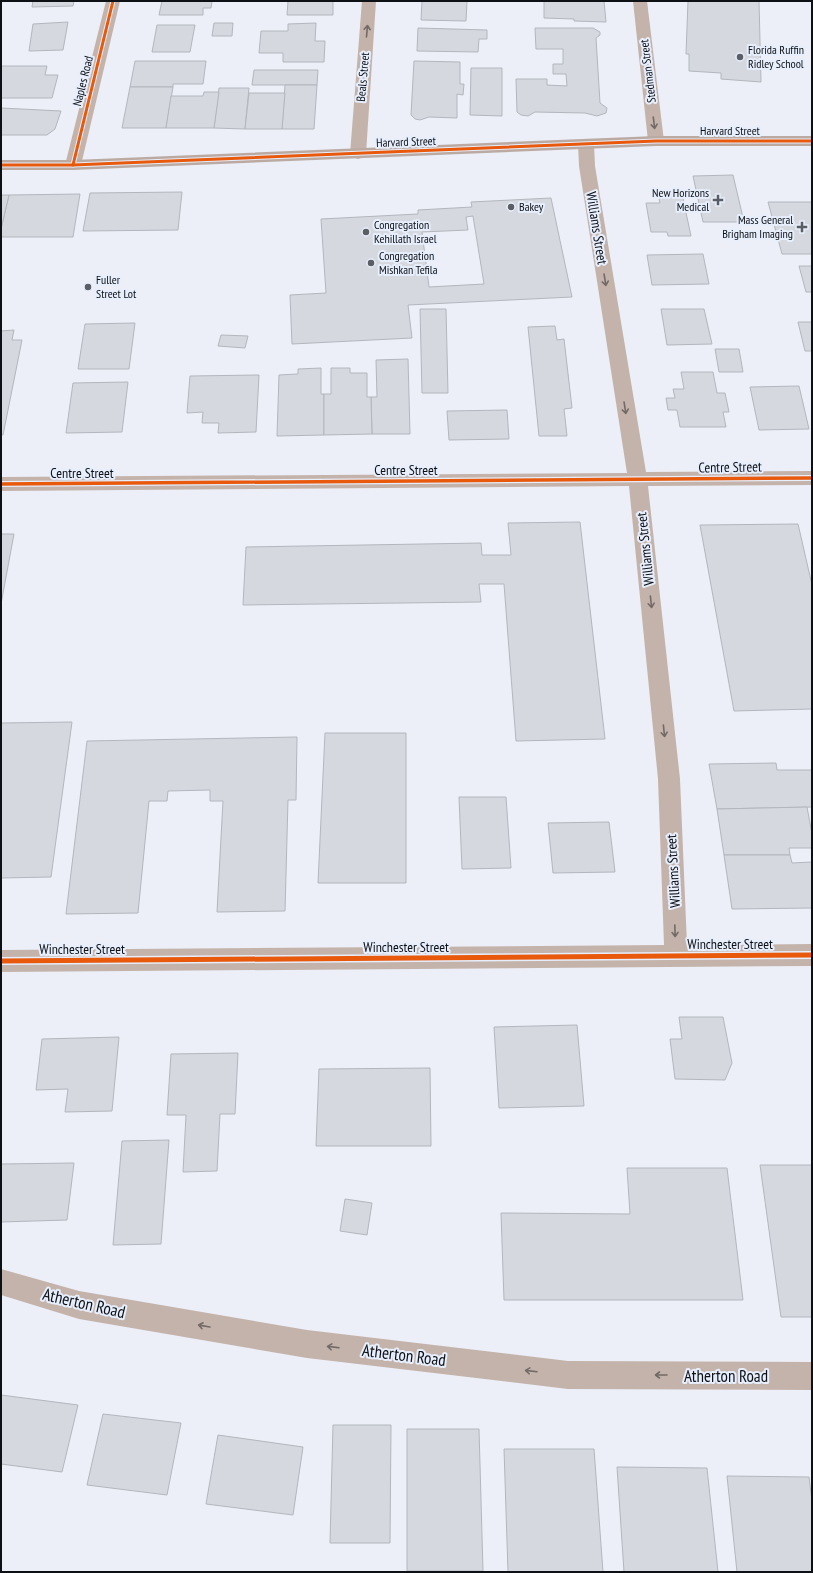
<svg xmlns="http://www.w3.org/2000/svg" width="813" height="1573" font-family="'PT Sans Narrow',sans-serif">
  <style>
    .building { fill: #d5d8df; stroke: #b3b6bd; fill-rule: evenodd }
    .lines { fill: none; stroke-linecap: round; stroke-linejoin: round }
    .minor { fill: #c4b3aa; fill-rule: evenodd }
    .major { fill: #bbaaa2; fill-rule: evenodd }
    .cycleway-far2-casing { stroke: #e7eefc; stroke-width: 5 }
    .cycleway-far1-casing { stroke: #e7eefc; stroke-width: 6 }
    .cycleway-casing { stroke: #e7eefc; stroke-width: 8 }
    .cycleway-far2 { stroke: #e8590c; stroke-width: 3 }
    .cycleway-far1 { stroke: #e8590c; stroke-width: 3.5 }
    .cycleway { stroke: #e8590c; stroke-width: 5 }
    .oneway { stroke: #726a67 }
    .poi-dot { fill: #5b5e64; stroke: #e7eefc; stroke-width: 1.5 }
    .labels { text-anchor: middle; stroke-width: 4; stroke-linejoin: round; paint-order: stroke }
    .far-poi-label { font-size: 12px; fill: #0d1015; stroke: #e7eefc; text-anchor: start }
    .far-street-label { font-size: 12px; fill: #0d1015; stroke: #e7eefc }
    .street-label { font-size: 14px; fill: #0d1015; stroke: #e7eefc }
    .near-street-label { font-size: 17px; fill: #0d1015; stroke: #e7eefc }
  </style>
  <rect width="100%" height="100%" fill="#eceff7"/>
  <!-- building -->
  <g class="building">
    <polygon points="33,1 74,1 73,6 32,7"/>
    <polygon points="162,1 212,1 211,8 203,8 203,15 159,15"/>
    <polygon points="288,1 333,1 333,15 287,15"/>
    <polygon points="422,1 467,1 466,21 421,20"/>
    <polygon points="544,1 604,1 606,22 574,21 574,19 544,18"/>
    <polygon points="688,1 759,1 761,82 721,79 721,73 689,71 689,54 686,54"/>
    <polygon points="68,22 63,50 29,51 33,24"/>
    <polygon points="214,23 233,23 232,36 212,36"/>
    <polygon points="316,23 315,41 325,41 324,62 283,62 283,53 259,53 261,31 288,31 288,24"/>
    <polygon points="157,25 195,25 190,52 152,52"/>
    <polygon points="418,28 487,30 487,39 479,39 478,52 417,51"/>
    <polygon points="535,28 593,28 600,32 600,35 596,38 600,103 607,108 606,113 597,116 585,113 535,112 528,116 521,115 517,112 516,79 547,79 547,85 567,86 566,74 553,74 553,64 563,64 563,49 536,49"/>
    <polygon points="135,61 206,61 203,84 173,84 173,87 130,87"/>
    <polygon points="414,61 460,62 460,84 464,84 463,95 457,94 457,118 429,117 420,120 415,119 411,115"/>
    <polygon points="1,66 47,66 45,75 58,75 52,98 1,98"/>
    <polygon points="471,68 502,68 502,116 470,115"/>
    <polygon points="254,70 318,70 317,85 252,85"/>
    <polygon points="285,85 317,85 314,129 282,129"/>
    <polygon points="130,87 173,87 166,128 122,128"/>
    <polygon points="219,88 249,88 245,129 214,128"/>
    <polygon points="204,92 219,92 214,128 166,128 171,96 203,96"/>
    <polygon points="249,93 285,93 282,129 245,129"/>
    <polygon points="1,108 61,111 55,129 47,135 1,135"/>
    <polygon points="733,175 744,222 703,222 693,176"/>
    <polygon points="182,192 178,230 83,231 90,193"/>
    <polygon points="80,194 73,237 1,237 1,229 9,195"/>
    <polygon points="658,194 682,194 691,236 668,236 667,232 651,232 646,203 660,203"/>
    <polygon points="1,195 9,195 1,229"/>
    <path d="M 551,198 L 572,297 L 408,305 L 412,338 L 292,344 L 290,295 L 326,293 L 321,219 L 418,214 L 418,210 L 472,207 L 471,202 ZM 473,216 L 484,284 L 429,287 L 422,232 L 468,230 L 466,217 Z"/>
    <polygon points="768,202 812,202 812,254 782,254"/>
    <polygon points="703,254 709,284 652,285 647,255"/>
    <polygon points="799,266 812,266 812,292 806,292"/>
    <polygon points="420,309 446,309 448,393 422,393"/>
    <polygon points="661,309 704,309 712,344 667,345"/>
    <polygon points="798,322 812,322 812,351 805,351"/>
    <polygon points="135,323 129,369 78,369 85,324"/>
    <polygon points="555,326 557,340 564,339 572,408 564,409 567,436 539,436 528,327"/>
    <polygon points="14,330 12,340 22,340 3,435 1,435 1,331"/>
    <polygon points="221,335 248,336 245,348 218,346"/>
    <polygon points="715,349 739,349 743,372 719,372"/>
    <polygon points="408,359 410,434 372,434 371,397 377,397 376,360"/>
    <polygon points="321,368 321,394 324,394 324,435 277,436 279,375 298,374 298,369"/>
    <polygon points="331,368 350,368 350,373 367,373 367,397 371,397 372,434 324,435 324,394 331,394"/>
    <polygon points="681,372 713,372 717,393 725,393 729,412 723,412 726,427 680,427 677,410 668,410 666,398 675,398 673,389 684,389"/>
    <polygon points="259,375 256,432 218,433 219,423 202,423 203,412 187,413 190,376"/>
    <polygon points="128,382 122,432 66,433 73,383"/>
    <polygon points="799,386 809,429 759,430 750,387"/>
    <polygon points="507,410 509,439 449,440 447,411"/>
    <polygon points="580,522 605,739 516,741 504,584 479,584 481,602 243,605 246,547 481,543 482,555 511,555 508,523"/>
    <polygon points="798,524 812,585 812,709 734,711 700,525"/>
    <polygon points="1,534 14,534 1,604"/>
    <polygon points="72,722 51,877 1,878 1,723"/>
    <polygon points="325,733 406,733 406,883 318,883"/>
    <polygon points="297,737 296,800 288,800 285,911 217,912 223,801 210,801 210,790 168,791 167,801 149,801 138,913 66,914 87,741"/>
    <polygon points="776,763 777,770 812,770 812,807 717,809 709,764"/>
    <polygon points="459,797 506,797 511,868 462,869"/>
    <polygon points="807,807 812,834 812,848 789,848 790,855 724,855 717,809"/>
    <polygon points="609,822 615,872 553,873 548,823"/>
    <polygon points="724,855 790,855 792,863 812,862 812,908 732,909"/>
    <polygon points="679,1017 723,1017 732,1063 725,1080 675,1079 670,1039 682,1039"/>
    <polygon points="577,1025 584,1106 499,1108 494,1027"/>
    <polygon points="119,1037 112,1111 65,1112 68,1089 36,1090 42,1039"/>
    <polygon points="238,1053 235,1114 220,1114 217,1171 183,1172 186,1115 167,1115 171,1054"/>
    <polygon points="430,1068 431,1146 316,1146 319,1069"/>
    <polygon points="169,1140 161,1244 113,1245 122,1141"/>
    <polygon points="74,1163 67,1220 1,1222 1,1164"/>
    <polygon points="760,1165 812,1165 812,1317 781,1317"/>
    <polygon points="627,1168 727,1168 743,1300 504,1300 501,1213 630,1214"/>
    <polygon points="345,1199 372,1203 367,1235 340,1231"/>
    <polygon points="1,1395 78,1405 62,1472 1,1464"/>
    <polygon points="103,1414 181,1423 167,1495 87,1485"/>
    <polygon points="333,1425 391,1425 390,1543 330,1543"/>
    <polygon points="407,1429 479,1429 483,1571 407,1571"/>
    <polygon points="218,1435 303,1447 293,1515 206,1504"/>
    <polygon points="504,1449 594,1449 603,1572 508,1572"/>
    <polygon points="617,1467 707,1468 718,1572 624,1572"/>
    <polygon points="727,1476 809,1477 812,1501 812,1572 737,1572"/>
  </g>
  <g class="lines">
    <!-- minor -->
    <g class="minor">
      <polygon points="106,1 120,1 81,165 79,168 73,170 67,168 65,165"/>
      <polygon points="362,1 376,1 366,154 364,157 358,159 352,157 350,154"/>
      <polygon points="633,1 647,1 664,141 662,144 656,146 650,144 648,141"/>
      <polygon points="586,139 592,141 594,144 595,166 646,472 812,471 812,485 648,486 680,779 687,945 812,944 812,966 1,972 1,950 664,945 658,779 629,486 1,491 1,477 627,473 579,166 578,144 580,141"/>
      <polygon points="1,1269 79,1291 307,1330 568,1361 812,1362 812,1390 568,1389 307,1358 79,1319 1,1295"/>
    </g>
    <!-- major -->
    <polygon class="major" points="656,136 812,136 812,146 656,146 73,170 1,170 1,160 73,160"/>
    <!-- cycleway-far2 casing -->
    <g class="cycleway-far2-casing">
      <g id="cycleway-far2">
        <polyline points="1,165 73,165 656,141 812,141"/>
        <polyline points="73,165 113,1"/>
      </g>
    </g>
    <!-- cycleway-far1 casing -->
    <g class="cycleway-far1-casing">
      <polyline id="cycleway-far1" points="1,484 812,478"/>
    </g>
    <!-- cycleway casing -->
    <g class="cycleway-casing">
      <polyline id="cycleway" points="1,961 812,955"/>
    </g>
    <!-- cycleway-far2 -->
    <use href="#cycleway-far2" class="cycleway-far2"/>
    <!-- cycleway-far1 -->
    <use href="#cycleway-far1" class="cycleway-far1"/>
    <!-- cycleway -->
    <use href="#cycleway" class="cycleway"/>
  </g>
  <!-- one-way arrows -->
  <defs><path id="oneway-shaft" d="M-6 0H5M1.5-3L5.5 0L1.5 3" fill="none" stroke-width="1.6" stroke-linecap="round" stroke-linejoin="round"/></defs>
  <g class="oneway">
    <use href="#oneway-shaft" transform="translate(367 31) rotate(-85)"/>
    <use href="#oneway-shaft" transform="translate(654 123) rotate(83)"/>
    <use href="#oneway-shaft" transform="translate(605 280) rotate(81)"/>
    <use href="#oneway-shaft" transform="translate(625 408) rotate(81)"/>
    <use href="#oneway-shaft" transform="translate(651 602) rotate(84)"/>
    <use href="#oneway-shaft" transform="translate(664 731) rotate(84)"/>
    <use href="#oneway-shaft" transform="translate(675 931) rotate(88)"/>
    <use href="#oneway-shaft" transform="translate(204 1326) rotate(-170)"/>
    <use href="#oneway-shaft" transform="translate(333 1347) rotate(-173)"/>
    <use href="#oneway-shaft" transform="translate(531 1371) rotate(-173)"/>
    <use href="#oneway-shaft" transform="translate(661 1375) rotate(-180)"/>
  </g>
  <!-- markers -->
  <g class="poi-dot">
    <circle cx="740" cy="57" r="4"/>
    <path d="M716 194h4v4h4v4h-4v4h-4v-4h-4v-4h4z"/>
    <circle cx="511" cy="207" r="4"/>
    <path d="M800 221h4v4h4v4h-4v4h-4v-4h-4v-4h4z"/>
    <circle cx="366" cy="232" r="4"/>
    <circle cx="371" cy="263" r="4"/>
    <circle cx="88" cy="287" r="4"/>
  </g>
  <g class="labels">
    <!-- far-poi labels -->
    <g class="far-poi-label">
      <text x="748" y="54">Florida Ruffin<tspan x="748" dy="14">Ridley School</tspan></text>
      <text x="709" y="197" text-anchor="end">New Horizons<tspan x="709" dy="14">Medical</tspan></text>
      <text x="519" y="211">Bakey</text>
      <text x="793" y="224" text-anchor="end">Mass General<tspan x="793" dy="14">Brigham Imaging</tspan></text>
      <text x="374" y="229">Congregation<tspan x="374" dy="14">Kehillath Israel</tspan></text>
      <text x="379" y="260">Congregation<tspan x="379" dy="14">Mishkan Tefila</tspan></text>
      <text x="96" y="284">Fuller<tspan x="96" dy="14">Street Lot</tspan></text>
    </g>
    <!-- far-street labels -->
    <g class="far-street-label">
      <text transform="translate(648 71) rotate(-97)" y="4">Stedman Street</text>
      <text transform="translate(363 77) rotate(-85)" y="4">Beals Street</text>
      <text transform="translate(83 81) rotate(-76)" y="4">Naples Road</text>
      <text x="730" y="135">Harvard Street</text>
      <text transform="translate(406 142) rotate(-2)" y="4">Harvard Street</text>
    </g>
    <!-- street labels -->
    <g class="street-label">
      <text transform="translate(597 228) rotate(81)" y="5">Williams Street</text>
      <text transform="translate(730 467) rotate(-1)" y="5">Centre Street</text>
      <text x="406" y="475">Centre Street</text>
      <text x="82" y="478">Centre Street</text>
      <text transform="translate(645 549) rotate(-96)" y="5">Williams Street</text>
      <text transform="translate(673 871) rotate(-93)" y="5">Williams Street</text>
      <text x="730" y="949">Winchester Street</text>
      <text x="406" y="952">Winchester Street</text>
      <text x="82" y="954">Winchester Street</text>
    </g>
    <!-- near-street labels -->
    <g class="near-street-label">
      <text transform="translate(84 1303) rotate(13)" y="6">Atherton Road</text>
      <text transform="translate(404 1355) rotate(7)" y="6">Atherton Road</text>
      <text x="726" y="1382">Atherton Road</text>
    </g>
  </g>
  <!-- border -->
  <rect width="813" height="1573" fill="none" stroke="#0d1015" stroke-width="4"/>
</svg>
